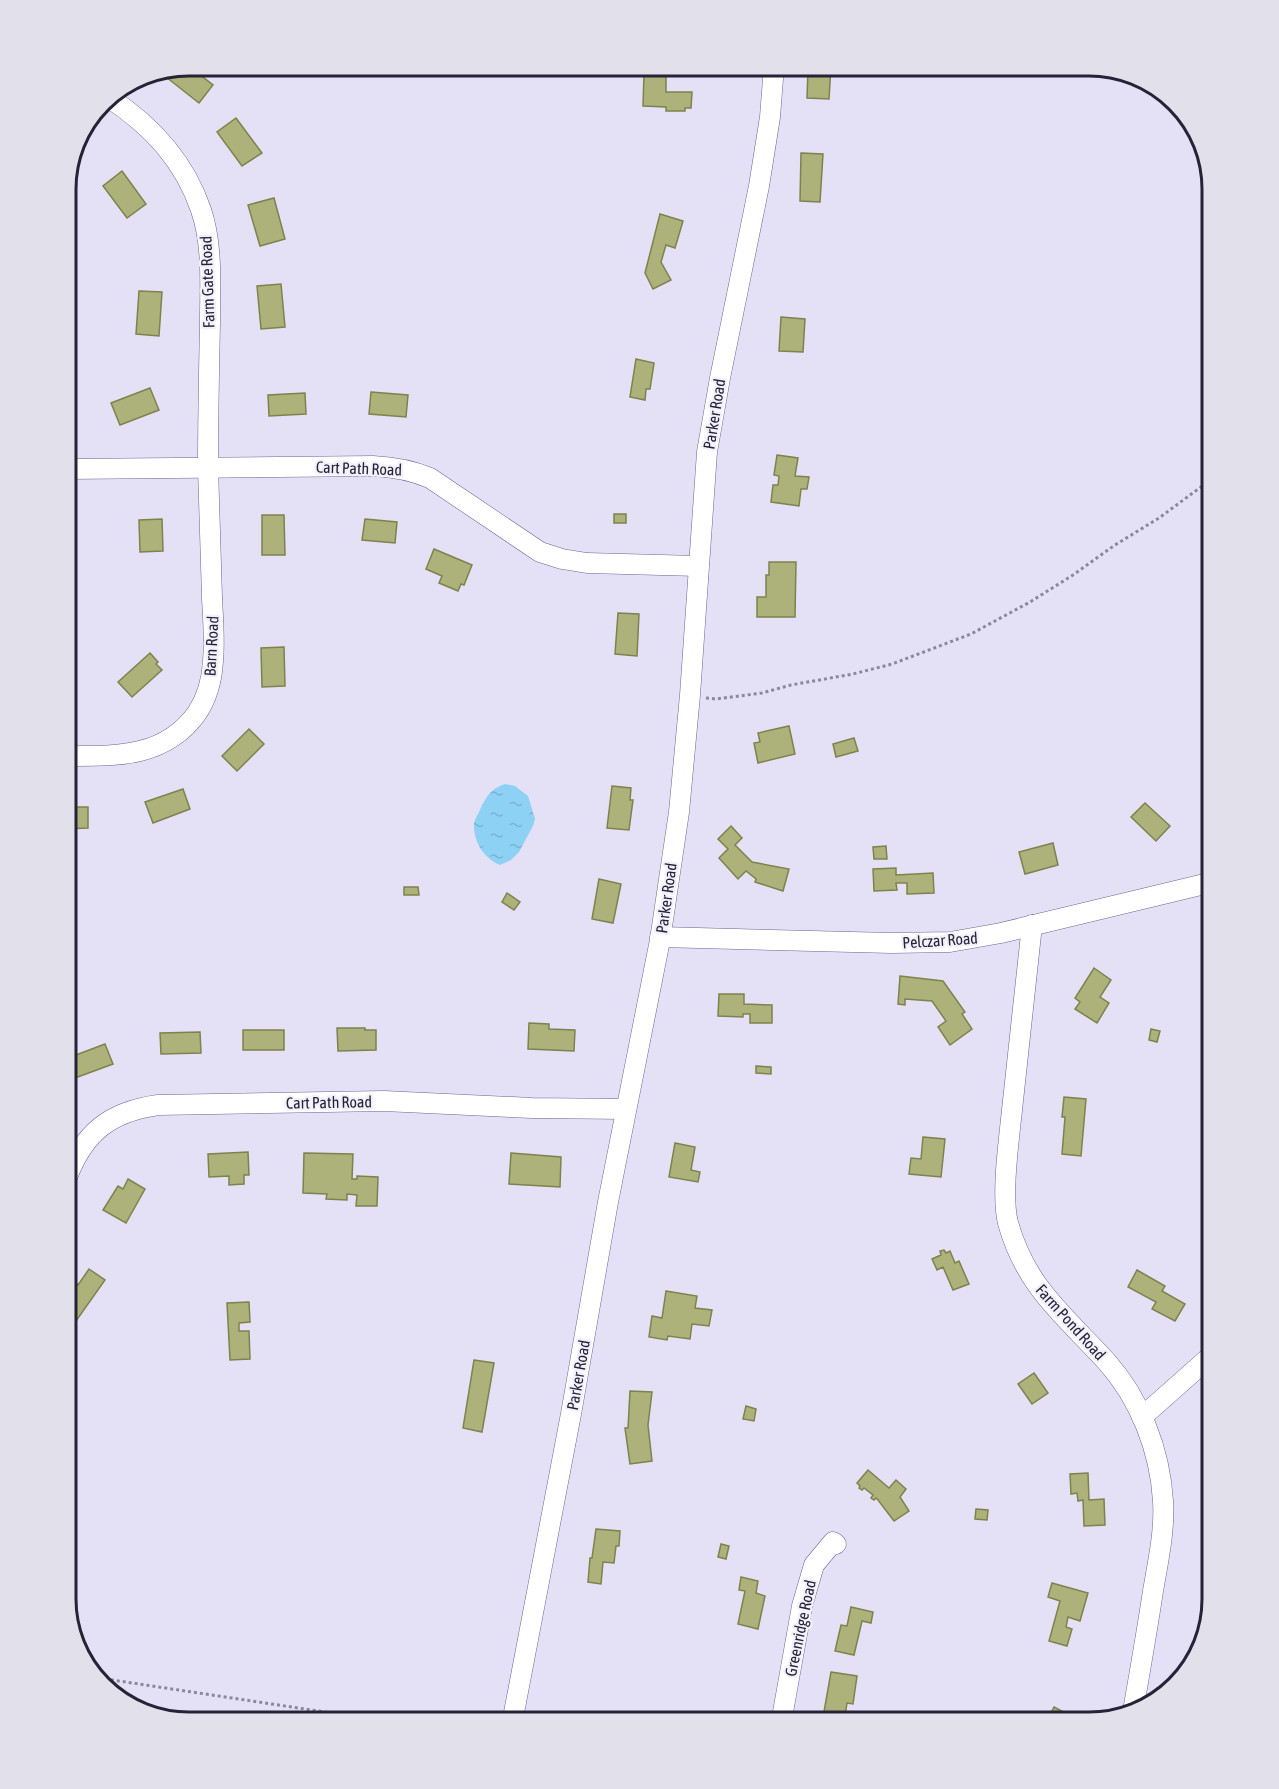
<svg xmlns="http://www.w3.org/2000/svg" width="1279" height="1789" font-family="'Asap Condensed',sans-serif">
  <style>
    .water { fill: url(#water-ripples) }
    .building { fill: #acb27a; stroke: #7e824c; stroke-width: 1.5 }
    .lines { fill: none; stroke-linecap: round; stroke-linejoin: round }
    .minor-casing { stroke: #6c6393; stroke-width: 21 }
    .path { stroke: #8b889d; stroke-width: 3; stroke-dasharray: 3 3; stroke-linecap: butt }
    .minor { stroke: #fff; stroke-width: 20 }
    .labels { text-anchor: middle; stroke-width: 4.5; stroke-linejoin: round; paint-order: stroke }
    .street-label { font-size: 16px; fill: #272337; stroke: #f1f0fb }
    .rim { fill: none; stroke: #272337; stroke-width: 3 }
  </style>
  <defs>
    <pattern id="water-ripples" width="26" height="14" patternUnits="userSpaceOnUse" patternTransform="scale(1.5)"><rect width="26" height="14" fill="#8dd1f5"/><path d="M2 4q2-2 4 0t4 0M15 11q2-2 4 0t4 0" fill="none" stroke="#7ab3d3"/></pattern>
  </defs>
  <rect width="100%" height="100%" fill="#e4e1f7"/>
  <!-- water -->
  <path class="water" d="M 505,784 L 515,786 L 528,796 L 535,819 L 533,826 L 519,852 L 511,860 L 500,865 C 484,858 473,842 474,823 C 475,819 478,814 480,810 C 486,797 490,789 505,784 Z"/>
  <!-- building -->
  <g class="building">
    <polygon points="189,66 213,85 199,103 166,77 173,69"/>
    <polygon points="810,66 831,66 829,99 807,98 808,69 810,69"/>
    <polygon points="644,73 666,73 666,92 692,92 691,108 685,108 685,111 666,111 666,107 643,106"/>
    <polygon points="236,118 262,153 242,166 217,132"/>
    <polygon points="801,153 823,154 820,202 800,201"/>
    <polygon points="122,171 146,204 127,218 103,186"/>
    <polygon points="274,198 285,239 260,246 248,205"/>
    <polygon points="660,214 683,221 675,248 666,245 661,262 671,280 653,289 645,273"/>
    <polygon points="281,284 285,327 261,329 257,286"/>
    <polygon points="139,291 162,292 159,336 136,334"/>
    <polygon points="781,317 805,319 803,352 779,351"/>
    <polygon points="636,359 654,363 650,389 646,389 645,400 630,397"/>
    <polygon points="150,388 159,410 120,425 111,403"/>
    <polygon points="371,392 408,395 406,417 369,414"/>
    <polygon points="305,393 306,414 269,416 268,395"/>
    <polygon points="777,455 798,458 795,476 809,477 807,489 801,489 799,506 771,502 773,485 778,485 779,476 774,475"/>
    <rect x="614" y="514" width="12" height="9"/>
    <polygon points="262,515 284,515 285,555 262,555"/>
    <polygon points="162,519 163,551 140,552 139,520"/>
    <polygon points="365,519 397,522 395,543 362,540"/>
    <polygon points="434,549 472,565 464,585 461,584 458,591 439,583 442,576 426,569"/>
    <polygon points="769,562 796,562 795,617 757,617 757,597 766,597 766,575 769,575"/>
    <polygon points="618,613 639,614 637,656 615,654"/>
    <polygon points="284,647 285,686 262,687 261,648"/>
    <polygon points="150,653 158,662 156,664 162,670 132,697 118,682"/>
    <polygon points="789,726 795,754 758,763 754,743 760,742 758,733"/>
    <polygon points="249,729 264,744 237,771 222,756"/>
    <polygon points="854,738 858,751 836,757 833,744"/>
    <polygon points="612,786 631,788 630,800 633,800 629,830 607,828"/>
    <polygon points="183,789 190,809 153,823 145,802"/>
    <polygon points="1145,803 1170,826 1156,841 1131,817"/>
    <polygon points="66,807 88,807 88,828 66,829"/>
    <polygon points="731,826 742,838 735,845 752,862 789,869 783,891 755,882 756,879 746,871 738,879 719,858 728,849 718,839"/>
    <polygon points="1053,843 1058,865 1025,874 1019,852"/>
    <polygon points="886,846 887,859 874,859 873,847"/>
    <polygon points="896,868 896,875 933,873 934,893 907,894 907,883 896,883 897,890 874,891 873,869"/>
    <polygon points="599,879 621,884 613,923 592,919"/>
    <polygon points="404,887 418,887 419,895 404,895"/>
    <polygon points="507,893 520,902 514,910 502,902"/>
    <polygon points="1094,968 1111,980 1100,997 1109,1003 1097,1023 1075,1009 1080,1002 1075,998"/>
    <polygon points="900,976 943,981 965,1012 962,1014 972,1029 950,1045 938,1027 946,1021 932,1001 905,999 905,1005 898,1004"/>
    <polygon points="719,994 744,994 744,1004 772,1005 772,1023 750,1023 750,1014 743,1014 743,1017 718,1016"/>
    <polygon points="529,1023 549,1024 549,1029 575,1030 574,1051 528,1049"/>
    <polygon points="337,1028 365,1028 365,1030 376,1030 376,1050 338,1051"/>
    <polygon points="1151,1029 1160,1031 1157,1042 1149,1040"/>
    <rect x="243" y="1030" width="41" height="20"/>
    <polygon points="200,1032 201,1053 161,1054 160,1033"/>
    <polygon points="105,1044 113,1064 75,1078 68,1058"/>
    <polygon points="756,1066 771,1067 771,1074 756,1073"/>
    <polygon points="1064,1097 1086,1099 1081,1156 1062,1154 1065,1117 1062,1117"/>
    <polygon points="923,1137 945,1139 941,1177 909,1174 911,1158 921,1159"/>
    <polygon points="675,1143 695,1147 691,1170 700,1172 698,1182 669,1177"/>
    <polygon points="248,1152 249,1175 244,1175 244,1184 229,1185 229,1176 209,1177 208,1154"/>
    <polygon points="304,1153 353,1154 352,1179 357,1179 357,1176 378,1177 377,1206 356,1206 357,1195 347,1194 347,1200 326,1199 327,1194 303,1193"/>
    <polygon points="511,1153 561,1157 560,1187 509,1184"/>
    <polygon points="128,1179 145,1189 126,1223 103,1210 118,1186 123,1189"/>
    <polygon points="944,1250 946,1253 950,1251 955,1263 959,1261 969,1284 953,1290 943,1267 937,1270 932,1259 941,1255 940,1251"/>
    <polygon points="89,1269 105,1280 76,1321 66,1314 66,1297 76,1283 78,1285"/>
    <polygon points="1137,1270 1165,1286 1162,1291 1185,1304 1175,1321 1152,1309 1156,1302 1128,1287"/>
    <polygon points="666,1291 697,1296 695,1308 712,1310 709,1326 692,1324 690,1339 668,1336 667,1340 649,1337 652,1316 662,1318"/>
    <polygon points="249,1302 250,1322 239,1323 239,1331 249,1331 250,1359 230,1360 227,1303"/>
    <polygon points="474,1360 494,1363 482,1432 463,1428"/>
    <polygon points="1034,1373 1048,1393 1032,1404 1018,1384"/>
    <polygon points="630,1391 652,1392 648,1425 652,1461 630,1464 625,1428 628,1428"/>
    <polygon points="746,1406 756,1409 754,1421 743,1419"/>
    <polygon points="868,1470 889,1488 896,1480 906,1489 900,1497 909,1511 894,1521 878,1500 876,1498 874,1500 871,1498 873,1495 864,1488 862,1490 859,1488 860,1486 857,1483"/>
    <polygon points="1088,1473 1089,1500 1104,1499 1105,1525 1084,1526 1083,1500 1078,1501 1077,1493 1071,1494 1070,1474"/>
    <polygon points="976,1509 988,1510 987,1520 975,1519"/>
    <polygon points="596,1529 620,1531 619,1546 616,1546 614,1563 603,1562 601,1584 588,1582 590,1558 592,1558"/>
    <polygon points="721,1544 729,1546 726,1559 718,1557"/>
    <polygon points="741,1577 758,1581 756,1593 765,1596 758,1629 738,1624 745,1591 739,1590"/>
    <polygon points="1052,1583 1088,1593 1080,1621 1068,1617 1066,1627 1072,1629 1067,1646 1049,1641 1060,1601 1048,1597"/>
    <polygon points="851,1607 873,1612 871,1623 862,1621 854,1655 835,1651 841,1625 847,1626"/>
    <polygon points="831,1672 857,1676 853,1704 847,1703 844,1723 822,1723"/>
    <polygon points="1054,1707 1073,1717 1071,1723 1046,1723"/>
  </g>
  <g class="lines">
    <!-- minor casing -->
    <g class="minor-casing">
      <g id="minor">
        <path d="M 66,469 L 373,466 C 394,467 411,470 430,478 L 540,552 L 562,559 L 587,563 L 698,566"/>
        <path d="M 66,756 C 116,756 165,758 197,713 C 207,698 212,679 213,661 C 215,640 213,619 212,598 C 211,554 209,510 208,467 C 208,418 209,370 210,322 C 210,285 213,245 201,210 C 184,160 151,125 108,97"/>
        <path d="M 1032,925 C 1025,987 1019,1048 1012,1110 C 1009,1140 1001,1195 1008,1223 C 1026,1287 1063,1314 1106,1361 C 1140,1399 1160,1450 1163,1501 C 1165,1530 1158,1562 1153,1591 C 1147,1631 1140,1671 1133,1711"/>
        <polyline points="660,937 892,943 950,942 1001,933 1213,882"/>
        <path d="M 66,1180 C 83,1133 109,1112 158,1105 L 384,1101 L 532,1108 L 626,1109"/>
        <polyline points="1142,1417 1213,1354"/>
        <polyline points="512,1723 571,1414 608,1202 660,940 679,812 690,695 707,452 720,378 759,186 770,117 774,66"/>
        <polyline points="781,1723 802,1606 814,1565 833,1542 836,1544"/>
      </g>
    </g>
    <!-- path -->
    <g class="path">
      <polyline points="706,698 716,699 762,693 791,685 853,674 892,664 971,634 1030,602 1073,575 1115,545 1159,518 1213,478"/>
      <polyline points="99,1678 398,1723"/>
    </g>
    <!-- minor -->
    <use href="#minor" class="minor"/>
  </g>
  <g class="labels">
    <!-- street labels -->
    <g class="street-label">
      <text transform="translate(207 282) rotate(-92)" y="6">Farm Gate Road</text>
      <text transform="translate(714 414) rotate(-81)" y="6">Parker Road</text>
      <text transform="translate(359 468) rotate(2)" y="6">Cart Path Road</text>
      <text transform="translate(211 646) rotate(-87)" y="6">Barn Road</text>
      <text transform="translate(666 898) rotate(-82)" y="6">Parker Road</text>
      <text transform="translate(940 940) rotate(-4)" y="6">Pelczar Road</text>
      <text transform="translate(329 1102) rotate(-1)" y="6">Cart Path Road</text>
      <text transform="translate(1071 1322) rotate(48)" y="6">Farm Pond Road</text>
      <text transform="translate(578 1375) rotate(-80)" y="6">Parker Road</text>
      <text transform="translate(800 1628) rotate(-78)" y="6">Greenridge Road</text>
    </g>
  </g>
  <!-- crop -->
  <path d="M0 0H1279V1789H0ZM189 76H1089A113 113 0 0 1 1202 189V1599A113 113 0 0 1 1089 1712H189A113 113 0 0 1 76 1599V189A113 113 0 0 1 189 76Z" fill="#e1e0eb" fill-rule="evenodd"/>
  <path class="rim" d="M189 76H1089A113 113 0 0 1 1202 189V1599A113 113 0 0 1 1089 1712H189A113 113 0 0 1 76 1599V189A113 113 0 0 1 189 76Z"/>
</svg>
